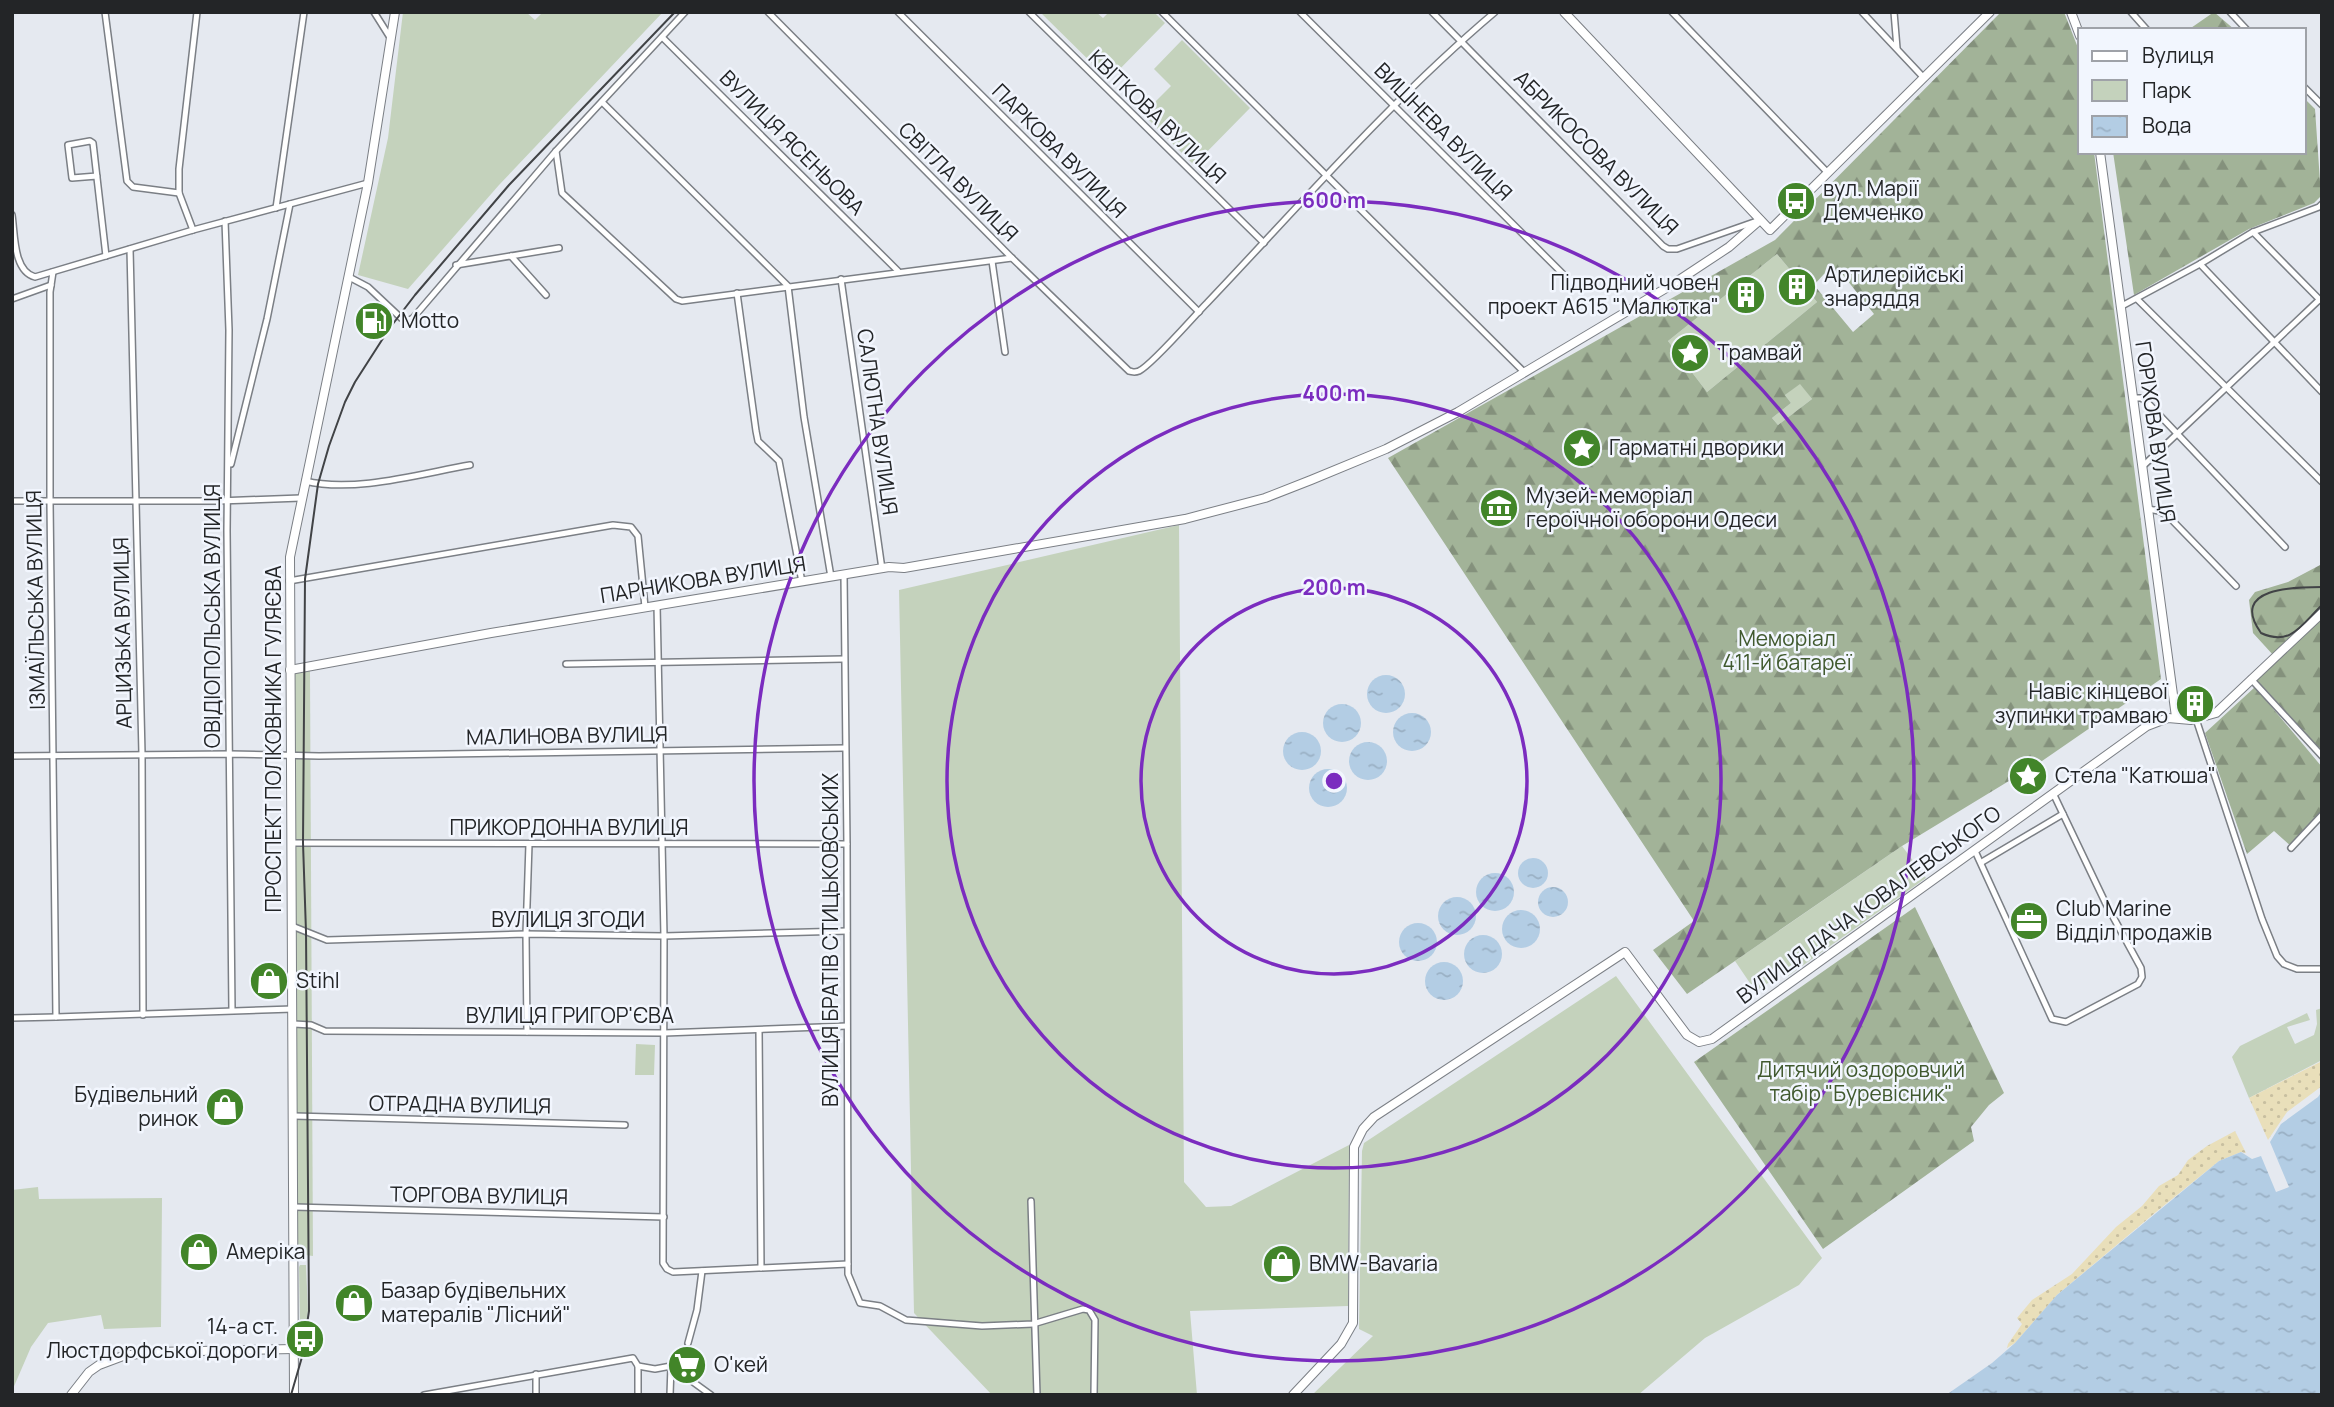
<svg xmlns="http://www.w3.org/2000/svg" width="2334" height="1407" font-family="Manrope,sans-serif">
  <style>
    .green { fill: #c4d2bc }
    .forest { fill: url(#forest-firs); fill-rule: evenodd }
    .sand { fill: url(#sand-dots) }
    .water { fill: url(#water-ripples) }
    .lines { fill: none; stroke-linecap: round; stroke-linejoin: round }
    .street-casing { stroke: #7b7f85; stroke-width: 8 }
    .secondary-casing { stroke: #7b7f85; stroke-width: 10 }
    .street { stroke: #fff; stroke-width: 5 }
    .secondary { stroke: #fff; stroke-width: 8 }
    .tram { stroke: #414346; stroke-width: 2 }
    .ring { fill: none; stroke: #7b2cbf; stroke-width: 3.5 }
    .labels { text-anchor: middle; stroke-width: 5; stroke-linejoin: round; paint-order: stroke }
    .street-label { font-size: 21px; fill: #232527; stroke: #f2f6fe }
    .poi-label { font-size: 21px; fill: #232527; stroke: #f2f6fe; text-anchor: start }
    .park-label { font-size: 21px; fill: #40592e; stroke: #f2f6fe }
    .centre { fill: #7b2cbf; stroke: #f2f6fe; stroke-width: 3.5 }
    .ring-label { font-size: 21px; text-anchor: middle; font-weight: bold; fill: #7b2cbf; stroke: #f2f6fe; stroke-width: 5; stroke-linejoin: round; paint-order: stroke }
  </style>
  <defs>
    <pattern id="forest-firs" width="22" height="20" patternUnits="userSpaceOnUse" patternTransform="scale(1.75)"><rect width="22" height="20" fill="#a2b398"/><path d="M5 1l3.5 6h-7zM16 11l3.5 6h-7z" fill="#84917c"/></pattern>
    <pattern id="sand-dots" width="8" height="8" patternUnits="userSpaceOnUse" patternTransform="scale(1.75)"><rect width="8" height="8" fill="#e9dfba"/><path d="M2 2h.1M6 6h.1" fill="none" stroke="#c8bfa0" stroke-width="1.8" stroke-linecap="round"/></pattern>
    <pattern id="water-ripples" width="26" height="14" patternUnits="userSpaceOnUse" patternTransform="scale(1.75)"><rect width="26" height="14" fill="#b3cde4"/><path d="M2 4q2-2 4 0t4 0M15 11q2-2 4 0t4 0" fill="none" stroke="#9ab0c4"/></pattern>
  </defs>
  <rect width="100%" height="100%" fill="#e5e9f0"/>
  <!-- green -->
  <g class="green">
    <polygon points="403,12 526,12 535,20 543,12 663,12 499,185 408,289 358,275 388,138"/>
    <polygon points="1040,12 1096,12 1103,18 1109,12 1154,12 1165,23 1109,80"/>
    <polygon points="1182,40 1250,108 1194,165 1143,114 1171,86 1154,69"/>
    <polygon points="1777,254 1817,302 1707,392 1668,341"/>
    <polygon points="1800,383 1812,399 1778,425 1772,418 1791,403 1785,395"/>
    <polygon points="1179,525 1184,1182 1206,1207 1231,1206 1349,1145 1348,1306 1190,1311 1197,1395 992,1395 914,1313 899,590"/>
    <polygon points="310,670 313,1256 298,1254 293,674"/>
    <polygon points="1902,846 1926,878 1788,976 1784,971 1756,992 1735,961"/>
    <polygon points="1616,976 1822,1258 1799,1285 1705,1338 1638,1395 1312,1395 1373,1336 1359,1329 1362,1151 1364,1143"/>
    <polygon points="2322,1008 2322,1060 2249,1098 2232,1057 2240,1046 2307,1013 2310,1020 2287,1027 2295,1044 2314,1035 2317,1024 2316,1010"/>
    <polygon points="636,1044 655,1045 654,1075 635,1075"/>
    <polygon points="38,1187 39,1199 162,1198 161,1327 104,1329 101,1315 48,1323 31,1347 12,1391 12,1190"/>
    <polygon points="300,1265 306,1265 308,1311 305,1330 300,1326 299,1267"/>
  </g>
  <!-- forest -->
  <g class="forest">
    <path d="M 2001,12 L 2064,12 L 2080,53 L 2080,152 L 2094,152 L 2161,679 L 2042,761 L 1902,846 L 1687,994 L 1653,950 L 1694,921 L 1388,458 L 1775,240 ZM 1777,254 L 1817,302 L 1707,392 L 1668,341 ZM 1832,271 L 1843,275 L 1874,314 L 1853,332 L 1814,285 L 1824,274 L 1826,275 ZM 1800,384 L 1812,399 L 1778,425 L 1772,418 L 1791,403 L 1785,395 Z"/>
    <polygon points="2214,12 2235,30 2188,30"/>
    <polygon points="2304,98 2315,109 2321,196 2314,203 2249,229 2134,295 2113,152 2304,152"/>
    <polygon points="2322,564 2322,610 2274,656 2253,633 2249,600 2255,592 2288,582"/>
    <polygon points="2322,617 2322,751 2255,678"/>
    <polygon points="2255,687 2322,767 2322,812 2293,848 2274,831 2247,854 2205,733"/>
    <polygon points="1915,907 2004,1093 1989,1105 1971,1127 1974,1141 1823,1249 1694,1062"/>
  </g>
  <!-- sand -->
  <g class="sand">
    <polygon points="2322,1061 2322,1086 2287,1112 2268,1140 2249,1098"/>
    <polygon points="2235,1131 2246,1153 2241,1152 2219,1161 2156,1212 2057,1295 2015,1343 2007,1348 2008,1344 2022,1324 2017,1318 2032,1300 2072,1274 2116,1227 2142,1206 2159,1186 2178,1175 2188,1160 2207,1146"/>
  </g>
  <!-- water -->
  <g class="water">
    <circle cx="1386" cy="694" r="19"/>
    <circle cx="1342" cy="723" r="19"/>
    <circle cx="1412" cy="732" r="19"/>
    <circle cx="1302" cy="751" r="19"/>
    <circle cx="1368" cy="761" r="19"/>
    <circle cx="1328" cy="788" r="19"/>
    <circle cx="1533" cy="873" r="15"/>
    <circle cx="1495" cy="892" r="19"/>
    <circle cx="1553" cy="902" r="15"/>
    <circle cx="1457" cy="916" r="19"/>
    <circle cx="1521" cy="929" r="19"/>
    <circle cx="1418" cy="942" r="19"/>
    <circle cx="1483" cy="954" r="19"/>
    <circle cx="1444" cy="981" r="19"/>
    <polygon points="2322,1091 2322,1395 1946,1395 1992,1363 2015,1343 2057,1295 2219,1161 2241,1152 2252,1159 2261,1156 2276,1192 2289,1187 2270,1142 2281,1124 2318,1097"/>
  </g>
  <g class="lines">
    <!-- street casing -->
    <g class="street-casing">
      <g id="street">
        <polyline points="105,12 127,181 133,187 179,193"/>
        <polyline points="374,12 391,39"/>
        <path d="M 768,12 L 1012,258 L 1129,371 C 1134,372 1134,373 1139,371 C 1152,365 1194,316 1207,303 C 1301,204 1391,100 1495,12"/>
        <polyline points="898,12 1199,312"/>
        <polyline points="1029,12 1264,243"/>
        <polyline points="1162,12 1525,373"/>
        <polyline points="1300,12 1563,274"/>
        <polyline points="1432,12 1663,246 1668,249 1677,249 1757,221"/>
        <polyline points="1672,12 1828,173"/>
        <polyline points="1862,12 1924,78"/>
        <polyline points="1894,12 1897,48"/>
        <polyline points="2131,12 2147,30"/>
        <polyline points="2230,12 2247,30"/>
        <polyline points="662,37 898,271"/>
        <polyline points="2304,87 2322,105"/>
        <polyline points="602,102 788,286 804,417 831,577"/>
        <polyline points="556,151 562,193 676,299 682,301 1012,258"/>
        <polyline points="97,176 72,178 68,145 90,141 93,143 106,256"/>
        <polyline points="276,208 304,12"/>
        <path d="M 12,215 C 15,234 13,271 35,277 L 193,230 L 368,183"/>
        <polyline points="225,221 229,330 227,531 232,1010"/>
        <polyline points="193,230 179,193 179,169 197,12"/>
        <polyline points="2253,232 2320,300"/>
        <polyline points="130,249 142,754 143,1015"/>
        <polyline points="511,256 546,295"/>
        <polyline points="992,261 1005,352"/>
        <polyline points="2200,264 2322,392"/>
        <polyline points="456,265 559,248"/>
        <polyline points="53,272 50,292 50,502 56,1017 293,1009"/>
        <polyline points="349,277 368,287 401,318 408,321 413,318 556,151 685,12"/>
        <polyline points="841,279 882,569"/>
        <polyline points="737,293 756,431 758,441 779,461 802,582"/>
        <polyline points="12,299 51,285"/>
        <polyline points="2137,299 2322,482"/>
        <polyline points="2120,307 2200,264 2253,232 2319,207 2322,204"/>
        <polyline points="2133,398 2141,398 2147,402 2285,547"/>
        <polyline points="231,464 267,319 290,204"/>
        <polyline points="2143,466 2319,300"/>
        <path d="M 305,481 C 355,493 419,474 470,465"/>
        <polyline points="12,501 218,501 301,498"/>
        <polyline points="2148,509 2159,511 2168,516 2236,586"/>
        <polyline points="844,575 847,844 848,1274 860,1303 880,1306 906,1320 982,1326 1033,1324 1083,1309 1089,1310 1095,1320 1094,1395"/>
        <polyline points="289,581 613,525 631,527 638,536 645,607"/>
        <polyline points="657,605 664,936 663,1263 667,1269 673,1272 848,1264"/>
        <polyline points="566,664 844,659"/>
        <polyline points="2251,679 2322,756"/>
        <polyline points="2196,719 2262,919 2277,956 2284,964 2297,969 2322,969"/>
        <polyline points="12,756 230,754 319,756 845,748"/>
        <polyline points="291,843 847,844"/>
        <polyline points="2291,848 2322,815"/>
        <polyline points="1975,851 2052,1019 2066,1022 2138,984 2142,977 2141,968 2105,902 2053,793"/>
        <polyline points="1982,862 2063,814"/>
        <polyline points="292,926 327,940 526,934 664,936 847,931"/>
        <polyline points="12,1018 56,1017"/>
        <polyline points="294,1024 311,1025 325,1031 664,1033 847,1026"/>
        <polyline points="759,1030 761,1268"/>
        <polyline points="527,1032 526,934 529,844"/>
        <polyline points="294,1116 625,1125"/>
        <polyline points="1031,1201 1037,1395"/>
        <polyline points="294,1207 664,1217"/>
        <polyline points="688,1343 697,1310 702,1271"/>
        <polyline points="671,1366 711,1395"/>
        <polyline points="536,1374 536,1395"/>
        <polyline points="424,1395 633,1358 638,1366 655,1369 671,1366"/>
        <polyline points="638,1395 638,1366"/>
        <polyline points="670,1395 671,1366"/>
      </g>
    </g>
    <!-- secondary casing -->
    <g class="secondary-casing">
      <g id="secondary">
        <polyline points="1564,12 1770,230 1990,12"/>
        <polyline points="2071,12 2080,36"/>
        <polyline points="2100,152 2176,717"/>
        <polyline points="290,670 491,633 889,567 904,568 1185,519 1265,498 1311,480 1386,449 1458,412 1673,284 1729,247 1760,220"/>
        <polyline points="71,1395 89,1372 99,1365 123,1356 154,1352 294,1349"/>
        <polyline points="294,1395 290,557 368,183 395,12"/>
        <polyline points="1293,1395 1341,1344 1353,1323 1354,1147 1363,1129 1374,1117 1625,952 1687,1035 1699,1042 1712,1039 2147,726 2168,718 2191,720 2216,713 2322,613"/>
      </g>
    </g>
    <!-- street -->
    <use href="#street" class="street"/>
    <!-- secondary -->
    <use href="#secondary" class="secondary"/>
    <!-- tram -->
    <g class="tram">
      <path d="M 2322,587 C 2296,587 2228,587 2261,633 C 2291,647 2302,624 2322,605"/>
      <polyline points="291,1395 302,1357 309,1311 306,932 303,843 305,579 318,484 329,446 345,402 355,382 389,329 415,295 509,185 675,12"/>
    </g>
  </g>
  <!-- distance rings -->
  <g class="ring">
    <circle cx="1334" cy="781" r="193"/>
    <circle cx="1334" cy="781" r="387"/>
    <circle cx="1334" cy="781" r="580"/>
  </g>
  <!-- icons -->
  <defs>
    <g id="bus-disc" transform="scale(2.0125)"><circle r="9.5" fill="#428529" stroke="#f2f6fe"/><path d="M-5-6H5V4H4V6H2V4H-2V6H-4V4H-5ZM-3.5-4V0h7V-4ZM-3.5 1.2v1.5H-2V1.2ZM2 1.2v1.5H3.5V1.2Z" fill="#fff"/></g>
    <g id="building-disc" transform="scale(2.0125)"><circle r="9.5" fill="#428529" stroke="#f2f6fe"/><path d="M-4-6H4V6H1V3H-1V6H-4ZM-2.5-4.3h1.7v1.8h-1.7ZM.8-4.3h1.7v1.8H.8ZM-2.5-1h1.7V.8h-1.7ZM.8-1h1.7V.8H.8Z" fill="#fff"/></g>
    <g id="fuel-disc" transform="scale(2.0125)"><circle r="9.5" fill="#428529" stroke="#f2f6fe"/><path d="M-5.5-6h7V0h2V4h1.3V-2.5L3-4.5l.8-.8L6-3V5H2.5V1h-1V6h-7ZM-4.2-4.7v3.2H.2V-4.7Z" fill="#fff"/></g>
    <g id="sight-disc" transform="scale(2.0125)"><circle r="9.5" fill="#428529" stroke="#f2f6fe"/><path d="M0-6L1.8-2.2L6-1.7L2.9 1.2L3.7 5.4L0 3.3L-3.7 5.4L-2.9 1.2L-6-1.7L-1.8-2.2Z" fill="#fff"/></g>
    <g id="museum-disc" transform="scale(2.0125)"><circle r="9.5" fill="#428529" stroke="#f2f6fe"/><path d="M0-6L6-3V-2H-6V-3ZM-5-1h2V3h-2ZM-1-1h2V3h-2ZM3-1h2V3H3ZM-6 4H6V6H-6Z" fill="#fff"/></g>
    <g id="office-disc" transform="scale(2.0125)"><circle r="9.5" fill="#428529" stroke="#f2f6fe"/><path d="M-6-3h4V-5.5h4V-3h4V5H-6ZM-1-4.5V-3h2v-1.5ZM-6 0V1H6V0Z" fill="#fff"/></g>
    <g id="shop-disc" transform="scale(2.0125)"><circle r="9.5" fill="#428529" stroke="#f2f6fe"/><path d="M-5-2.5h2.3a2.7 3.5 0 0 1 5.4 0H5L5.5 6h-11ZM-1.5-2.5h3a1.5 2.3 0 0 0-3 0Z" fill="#fff"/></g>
    <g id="supermarket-disc" transform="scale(2.0125)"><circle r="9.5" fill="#428529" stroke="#f2f6fe"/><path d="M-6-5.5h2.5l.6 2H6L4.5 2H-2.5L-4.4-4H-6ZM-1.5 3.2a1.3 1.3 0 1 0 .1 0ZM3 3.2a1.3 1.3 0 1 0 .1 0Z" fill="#fff"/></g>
  </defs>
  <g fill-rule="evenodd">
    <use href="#bus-disc" x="1796" y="201"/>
    <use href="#building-disc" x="1797" y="287"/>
    <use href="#building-disc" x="1746" y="295"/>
    <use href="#fuel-disc" x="374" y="321"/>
    <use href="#sight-disc" x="1690" y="353"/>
    <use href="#sight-disc" x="1582" y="448"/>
    <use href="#museum-disc" x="1499" y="508"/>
    <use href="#building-disc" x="2195" y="704"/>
    <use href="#sight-disc" x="2028" y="776"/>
    <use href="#office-disc" x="2029" y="921"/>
    <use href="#shop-disc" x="269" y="981"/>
    <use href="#shop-disc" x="225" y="1107"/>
    <use href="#shop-disc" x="199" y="1252"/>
    <use href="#shop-disc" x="1282" y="1264"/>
    <use href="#shop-disc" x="354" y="1303"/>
    <use href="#bus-disc" x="305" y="1339"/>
    <use href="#supermarket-disc" x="687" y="1365"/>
  </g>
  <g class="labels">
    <!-- street labels -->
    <g class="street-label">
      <text transform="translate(1157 117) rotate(44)" y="7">КВІТКОВА ВУЛИЦЯ</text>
      <text transform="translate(1443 132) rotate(45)" y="7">ВИШНЕВА ВУЛИЦЯ</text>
      <text transform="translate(792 143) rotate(45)" y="7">ВУЛИЦЯ ЯСЕНЬОВА</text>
      <text transform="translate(1059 151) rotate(45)" y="7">ПАРКОВА ВУЛИЦЯ</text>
      <text transform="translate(1596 153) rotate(45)" y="7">АБРИКОСОВА ВУЛИЦЯ</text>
      <text transform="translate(958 182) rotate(45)" y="7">СВІТЛА ВУЛИЦЯ</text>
      <text transform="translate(877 422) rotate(82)" y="7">САЛЮТНА ВУЛИЦЯ</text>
      <text transform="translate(2155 432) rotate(82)" y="7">ГОРІХОВА ВУЛИЦЯ</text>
      <text transform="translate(703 580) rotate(-9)" y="7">ПАРНИКОВА ВУЛИЦЯ</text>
      <text transform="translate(36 600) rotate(-91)" y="7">ІЗМАЇЛЬСЬКА ВУЛИЦЯ</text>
      <text transform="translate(213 616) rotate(-90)" y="7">ОВІДІОПОЛЬСЬКА ВУЛИЦЯ</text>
      <text transform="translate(123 633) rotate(-91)" y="7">АРЦИЗЬКА ВУЛИЦЯ</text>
      <text transform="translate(567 736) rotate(-1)" y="7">МАЛИНОВА ВУЛИЦЯ</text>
      <text transform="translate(274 739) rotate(-90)" y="7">ПРОСПЕКТ ПОЛКОВНИКА ГУЛЯЄВА</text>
      <text x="569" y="835">ПРИКОРДОННА ВУЛИЦЯ</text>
      <text transform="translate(1869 905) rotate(-36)" y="7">ВУЛИЦЯ ДАЧА КОВАЛЕВСЬКОГО</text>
      <text x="568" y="927">ВУЛИЦЯ ЗГОДИ</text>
      <text transform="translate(831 940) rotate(-90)" y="7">ВУЛИЦЯ БРАТІВ СТИЦЬКОВСЬКИХ</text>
      <text x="570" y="1023">ВУЛИЦЯ ГРИГОР'ЄВА</text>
      <text transform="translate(460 1105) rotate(1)" y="7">ОТРАДНА ВУЛИЦЯ</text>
      <text transform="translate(479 1196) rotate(1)" y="7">ТОРГОВА ВУЛИЦЯ</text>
    </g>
    <!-- poi labels -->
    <g class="poi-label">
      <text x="1823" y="196">вул. Марії<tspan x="1823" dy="24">Демченко</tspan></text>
      <text x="1824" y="282">Артилерійські<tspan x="1824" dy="24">знаряддя</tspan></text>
      <text x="1719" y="290" text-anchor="end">Підводний човен<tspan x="1719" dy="24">проект А615 "Малютка"</tspan></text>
      <text x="401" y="328">Motto</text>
      <text x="1717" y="360">Трамвай</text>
      <text x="1609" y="455">Гарматні дворики</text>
      <text x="1526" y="503">Музей-меморіал<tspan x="1526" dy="24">героїчної оборони Одеси</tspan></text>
      <text x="2168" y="699" text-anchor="end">Навіс кінцевої<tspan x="2168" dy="24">зупинки трамваю</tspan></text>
      <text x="2055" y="783">Стела "Катюша"</text>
      <text x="2056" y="916">Club Marine<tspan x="2056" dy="24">Відділ продажів</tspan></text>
      <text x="296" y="988">Stihl</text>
      <text x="198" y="1102" text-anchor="end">Будівельний<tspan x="198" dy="24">ринок</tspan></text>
      <text x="226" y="1259">Амеріка</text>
      <text x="1309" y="1271">BMW-Bavaria</text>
      <text x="381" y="1298">Базар будівельних<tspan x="381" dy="24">матералів "Лісний"</tspan></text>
      <text x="278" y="1334" text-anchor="end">14-а ст.<tspan x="278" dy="24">Люстдорфської дороги</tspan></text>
      <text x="714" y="1372">О'кей</text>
    </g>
    <!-- park labels -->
    <g class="park-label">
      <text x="1787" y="646">Меморіал<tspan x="1787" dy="24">411-й батареї</tspan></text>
      <text x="1861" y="1077">Дитячий оздоровчий<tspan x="1861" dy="24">табір "Буревісник"</tspan></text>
    </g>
  </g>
  <circle cx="1334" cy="781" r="10" class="centre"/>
  <g class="ring-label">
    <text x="1334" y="208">600 m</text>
    <text x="1334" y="401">400 m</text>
    <text x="1334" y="595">200 m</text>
  </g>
  <!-- border -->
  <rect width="2334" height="1407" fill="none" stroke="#232527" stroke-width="28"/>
  <!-- legend -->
  <rect x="2078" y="28" width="228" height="126" fill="#f2f6fe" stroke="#9fa2a8" stroke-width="2"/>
  <rect x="2092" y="51" width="35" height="10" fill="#ffffff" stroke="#9fa2a8" stroke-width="2"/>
  <text x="2142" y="63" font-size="21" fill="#232527">Вулиця</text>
  <rect x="2092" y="80" width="35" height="21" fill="#c4d2bc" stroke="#9fa2a8" stroke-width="2"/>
  <text x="2142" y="98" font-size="21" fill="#232527">Парк</text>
  <rect x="2092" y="116" width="35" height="21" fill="url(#water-ripples)" stroke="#9fa2a8" stroke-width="2"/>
  <text x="2142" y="133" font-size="21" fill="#232527">Вода</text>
</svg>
